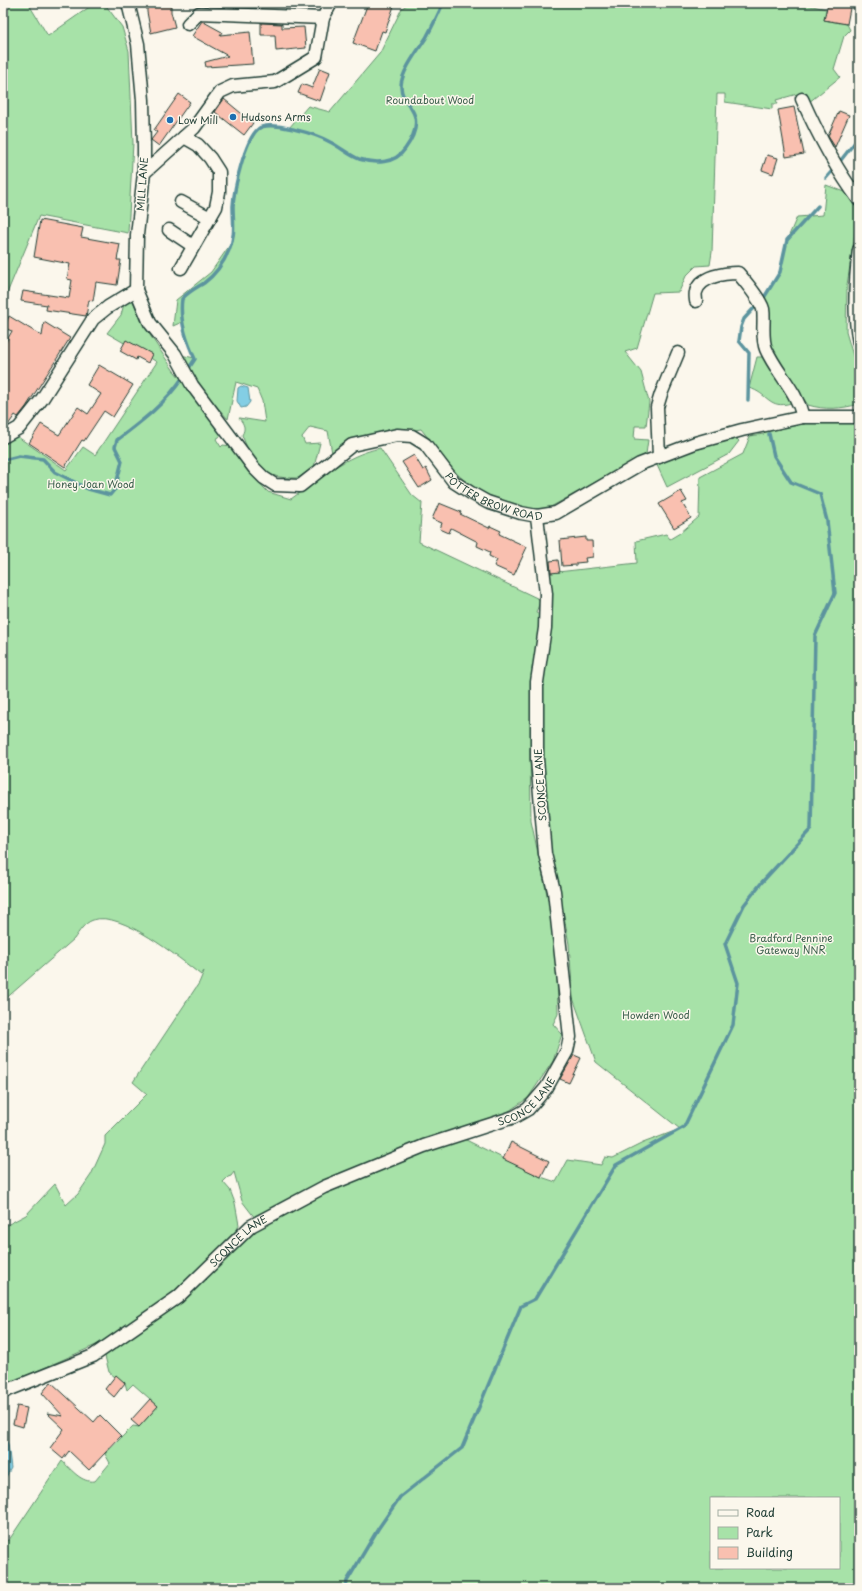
<svg xmlns="http://www.w3.org/2000/svg" width="862" height="1591" font-family="'Playpen Sans',sans-serif">
  <style>
    .green { fill: #a7e2a8; stroke: #63906e; fill-rule: evenodd }
    .water { fill: #83cee4; stroke: #5b949e }
    .lines { fill: none; stroke-linecap: round; stroke-linejoin: round }
    .stream { stroke: #5b949e; stroke-width: 3.5 }
    .building { fill: #f9c0b0; stroke: #1f3d34 }
    .minor-casing { stroke: #1f3d34; stroke-width: 15 }
    .minor { stroke: #fbf7ec; stroke-width: 12 }
    .poi-dot { fill: #1f6fb2; stroke: #fbf7ec; stroke-width: 1.5 }
    .labels { text-anchor: middle; stroke-width: 3; stroke-linejoin: round; paint-order: stroke }
    .park-label { font-size: 10px; fill: #3a5e4b; stroke: #fbf7ec }
    .poi-label { font-size: 10px; fill: #1f3d34; stroke: #fbf7ec; text-anchor: start }
    .street-label { font-size: 10px; fill: #1f3d34; stroke: #fbf7ec }
  </style>
  <rect width="100%" height="100%" fill="#fbf7ec"/>
  <filter id="ink" filterUnits="userSpaceOnUse"><feTurbulence type="fractalNoise" baseFrequency=".025" numOctaves="2"/><feDisplacementMap in="SourceGraphic" scale="8" xChannelSelector="R" yChannelSelector="G"/><feConvolveMatrix kernelMatrix="1 2 1 2 8 2 1 2 1" color-interpolation-filters="sRGB"/></filter>
  <g filter="url(#ink)">
    <!-- green -->
    <g class="green">
      <polygon points="3,3 28,3 48,36 95,3 104,3 122,27 129,51 133,143 128,233 39,216 3,303"/>
      <path d="M 410,3 L 799,3 L 826,9 L 824,20 L 847,24 L 850,30 L 844,36 L 834,69 L 840,77 L 808,103 L 801,93 L 776,100 L 778,104 L 772,104 L 772,109 L 725,102 L 725,94 L 717,94 L 712,252 L 710,265 L 696,266 L 686,276 L 679,292 L 653,293 L 637,348 L 625,352 L 641,372 L 649,402 L 646,426 L 635,426 L 634,439 L 648,440 L 646,454 L 547,509 L 528,509 L 501,501 L 472,487 L 456,473 L 421,429 L 379,436 L 332,453 L 328,431 L 310,427 L 302,437 L 305,444 L 320,443 L 314,467 L 298,478 C 290,478 279,478 272,475 C 255,467 248,451 242,435 C 246,428 244,424 239,418 L 265,422 L 262,401 L 257,389 L 236,382 L 228,419 L 192,379 L 180,355 L 195,358 L 188,343 L 182,322 L 173,326 L 176,300 L 211,272 L 232,242 L 234,235 L 233,205 L 241,164 L 247,146 L 253,137 L 258,128 L 269,125 L 289,128 L 308,106 L 330,112 L 380,53 L 402,8 Z"/>
      <path d="M 826,185 L 845,192 L 857,203 L 858,213 L 847,285 L 846,332 L 859,376 L 859,404 C 842,409 824,410 808,405 L 773,354 L 768,336 L 765,296 L 780,272 L 787,240 L 797,217 L 823,215 Z"/>
      <path d="M 128,289 L 142,323 L 174,371 L 189,388 L 222,435 L 216,439 L 221,447 L 223,445 L 231,446 L 245,468 L 268,492 L 291,499 C 320,478 344,456 380,448 L 412,495 L 422,503 L 419,542 L 541,600 L 536,612 L 542,616 L 530,750 L 531,821 L 556,936 L 558,1014 L 553,1024 L 562,1034 L 553,1061 L 528,1098 L 503,1115 L 319,1183 L 262,1217 L 255,1218 L 242,1201 L 234,1172 L 231,1176 L 228,1177 L 223,1182 L 230,1190 L 235,1203 L 239,1225 L 234,1237 L 153,1310 L 114,1336 L 108,1337 L 105,1341 L 3,1386 L 3,1227 L 26,1215 L 55,1184 L 66,1205 L 78,1194 L 91,1175 L 105,1144 L 105,1136 L 147,1094 L 133,1082 L 199,983 L 204,971 L 201,975 C 179,958 121,910 93,920 C 84,923 79,932 74,939 L 3,1001 L 3,442 L 15,435 L 66,470 L 83,447 L 95,455 L 157,362 L 107,333 L 121,315 Z"/>
      <path d="M 757,357 L 763,357 L 791,395 L 791,403 C 769,410 768,393 749,388 Z"/>
      <path d="M 806,423 L 859,423 L 859,1588 L 3,1588 L 3,1541 L 9,1540 L 62,1461 C 72,1470 81,1483 95,1481 L 110,1463 L 105,1454 L 133,1426 L 139,1427 L 158,1406 L 133,1384 L 127,1390 L 125,1383 L 116,1376 L 115,1377 L 109,1372 L 105,1356 L 114,1346 L 250,1233 L 252,1234 L 258,1227 L 333,1186 L 462,1138 L 541,1177 L 556,1182 L 568,1160 L 601,1165 L 605,1157 L 613,1158 L 643,1143 L 680,1129 L 596,1062 L 573,998 L 569,944 L 560,894 L 548,847 L 543,789 L 540,691 L 549,573 L 637,563 L 636,541 L 666,534 L 670,539 L 680,533 L 699,517 L 700,477 L 743,454 L 750,436 L 764,434 L 764,431 ZM 711,1498 L 839,1498 L 839,1568 L 711,1568 Z"/>
      <polygon points="737,439 739,441 729,454 667,487 656,463 711,445"/>
    </g>
    <!-- water -->
    <g class="water">
      <polygon points="241,386 248,388 250,402 246,407 241,408 237,401 238,388"/>
      <polygon points="3,1434 8,1444 11,1468 6,1477 3,1477"/>
    </g>
    <g class="lines">
      <!-- stream -->
      <g class="stream">
        <polyline points="841,160 859,137"/>
        <polyline points="826,178 833,170"/>
        <path d="M 187,371 L 195,359 C 186,340 179,320 182,299 C 188,292 196,288 204,283 C 216,274 223,264 229,250 C 236,235 233,222 233,206 C 234,188 245,140 258,129 C 269,119 318,135 330,142 C 340,147 349,155 359,159 C 375,164 395,164 405,149 C 413,138 420,123 412,110 C 407,102 401,96 401,86 C 401,72 418,50 426,38 C 432,27 438,15 443,3"/>
        <polyline points="748,400 749,353 739,341 741,327 744,319 765,296 780,272 787,240 818,206"/>
        <path d="M 3,460 L 19,456 L 43,459 L 55,472 L 88,489 L 110,495 L 115,489 L 122,461 L 115,447 L 117,440 C 142,421 166,403 183,377"/>
        <polyline points="346,1588 347,1581 378,1529 400,1497 462,1448 521,1306 535,1299 616,1165 684,1127 733,1025 738,983 725,944 744,905 762,882 811,829 815,636 835,593 827,521 820,494 791,482 774,456 769,434"/>
      </g>
    </g>
    <!-- building -->
    <g class="building">
      <polygon points="368,3 395,3 385,32 382,31 375,51 353,43"/>
      <polygon points="828,3 851,3 847,24 824,20"/>
      <polygon points="147,4 171,4 171,12 175,27 151,33 147,12"/>
      <polygon points="202,21 222,32 220,35 250,32 253,64 206,67 205,62 228,56 192,36"/>
      <polygon points="261,23 282,24 282,28 304,27 306,48 276,51 275,35 261,35"/>
      <polygon points="320,68 330,72 320,101 298,93 302,84 312,88"/>
      <polygon points="179,94 190,102 159,146 151,140 157,132 154,130"/>
      <polygon points="224,99 253,123 244,135 215,112"/>
      <polygon points="794,107 804,154 786,157 778,110"/>
      <polygon points="839,111 849,115 835,147 828,136"/>
      <polygon points="767,155 778,158 773,174 762,170"/>
      <polygon points="40,220 83,228 81,237 120,244 117,260 121,260 117,285 96,282 93,301 89,300 86,316 46,310 47,305 21,301 23,291 69,298 72,280 67,279 70,264 34,257"/>
      <polygon points="9,316 42,336 44,322 70,338 26,407 18,417 15,415 8,425 3,428 3,347 12,331 4,328"/>
      <polygon points="126,340 152,354 148,363 137,357 136,360 120,351"/>
      <polygon points="99,365 133,385 113,417 104,411 84,441 82,440 65,467 29,443 41,424 59,435 78,407 88,414 101,394 87,385"/>
      <polygon points="414,455 423,470 426,468 432,480 419,488 402,462"/>
      <polygon points="681,491 687,501 682,503 691,518 674,528 659,504"/>
      <polygon points="439,503 461,512 460,514 489,528 490,526 501,531 499,534 527,547 514,575 494,566 497,560 489,556 490,552 477,546 478,542 451,528 449,533 440,529 442,523 432,519"/>
      <polygon points="586,537 586,541 592,541 593,557 585,558 586,562 576,563 576,565 562,566 560,540"/>
      <polygon points="558,560 560,572 551,573 550,561"/>
      <polygon points="574,1055 581,1058 569,1083 560,1079"/>
      <polygon points="511,1142 549,1161 541,1177 503,1159"/>
      <polygon points="116,1375 125,1383 114,1397 105,1389"/>
      <polygon points="51,1382 94,1422 100,1415 121,1436 89,1470 69,1451 63,1459 50,1448 64,1429 47,1413 63,1416 42,1393"/>
      <polygon points="150,1399 158,1406 139,1427 131,1420"/>
      <polygon points="17,1406 27,1408 23,1427 13,1424"/>
    </g>
    <g class="lines">
      <!-- minor casing -->
      <g class="minor-casing">
        <g id="minor">
          <path id="s1" d="M 128,3 L 138,44 L 143,100 L 144,148 L 144,173 L 137,235 L 136,290 L 150,323 L 175,354 L 192,385 L 254,468 L 264,478 L 275,485 L 300,486 L 352,445 L 397,435 L 412,436 L 425,444 L 454,482 L 471,493 L 487,502 L 521,513 L 537,516 L 556,513 L 640,464 L 695,443 L 742,430 L 803,417 L 859,417"/>
          <polyline points="188,24 199,13 323,18"/>
          <path d="M 802,99 C 818,135 836,169 859,200"/>
          <polyline points="144,173 194,128 220,92 233,86 275,82 316,57 323,18 331,3"/>
          <polyline points="181,202 210,218"/>
          <polyline points="169,230 193,246"/>
          <path d="M 859,250 C 855,281 853,312 859,343"/>
          <polyline points="181,268 216,207 219,192 219,172 210,158 198,145 184,137"/>
          <path d="M 696,301 C 696,299 695,294 696,292 C 700,276 725,273 738,273 C 744,280 761,301 763,309 C 765,321 761,337 766,349 C 777,374 796,389 803,417"/>
          <polyline points="3,437 19,428 42,399 93,319 108,307 136,290"/>
          <polyline points="659,457 657,407 661,394 678,353"/>
          <path id="s2" d="M 3,1392 L 93,1356 L 178,1297 L 251,1226 L 324,1187 L 424,1146 L 514,1117 L 528,1109 L 547,1087 L 567,1051 L 570,1037 L 554,891 L 545,854 L 537,759 L 537,682 L 545,628 L 546,594 L 537,516"/>
        </g>
      </g>
      <!-- minor -->
      <use href="#minor" class="minor"/>
    </g>
  </g>
  <!-- markers -->
  <g class="poi-dot">
    <circle cx="233" cy="117" r="4"/>
    <circle cx="170" cy="120" r="4"/>
  </g>
  <g class="labels">
    <!-- park labels -->
    <g class="park-label">
      <text x="430" y="104">Roundabout Wood</text>
      <text x="91" y="488">Honey Joan Wood</text>
      <text x="791" y="942">Bradford Pennine<tspan x="791" dy="12">Gateway NNR</tspan></text>
      <text x="656" y="1019">Howden Wood</text>
    </g>
    <!-- poi labels -->
    <g class="poi-label">
      <text x="241" y="121">Hudsons Arms</text>
      <text x="178" y="124">Low Mill</text>
    </g>
    <!-- street labels -->
    <g class="street-label">
      <text transform="translate(142 184) rotate(-86)" y="4">MILL LANE</text>
      <text dy="4" stroke="none"><textPath href="#s1" startOffset="789">POTTER BROW ROAD</textPath></text>
      <text transform="translate(540 785) rotate(-94)" y="4">SCONCE LANE</text>
      <text dy="4" stroke="none"><textPath href="#s2" startOffset="607">SCONCE LANE</textPath></text>
      <text dy="4" stroke="none"><textPath href="#s2" startOffset="283">SCONCE LANE</textPath></text>
    </g>
  </g>
  <!-- margin -->
  <rect width="862" height="1591" fill="none" stroke="#fbf7ec" stroke-width="16"/>
  <rect x="8" y="8" width="846" height="1575" fill="none" stroke="#1f3d34" stroke-width="1.5" filter="url(#ink)"/>
  <!-- legend -->
  <rect x="710" y="1497" width="130" height="72" fill="#fbf7ec" stroke="#a3ada2"/>
  <rect x="718" y="1510" width="20" height="6" fill="#fbf7ec" stroke="#a3ada2"/>
  <text x="746" y="1517" font-size="12" fill="#1f3d34">Road</text>
  <rect x="718" y="1527" width="20" height="12" fill="#a7e2a8" stroke="#a3ada2"/>
  <text x="746" y="1537" font-size="12" fill="#1f3d34">Park</text>
  <rect x="718" y="1547" width="20" height="12" fill="#f9c0b0" stroke="#a3ada2"/>
  <text x="746" y="1557" font-size="12" fill="#1f3d34">Building</text>
</svg>
